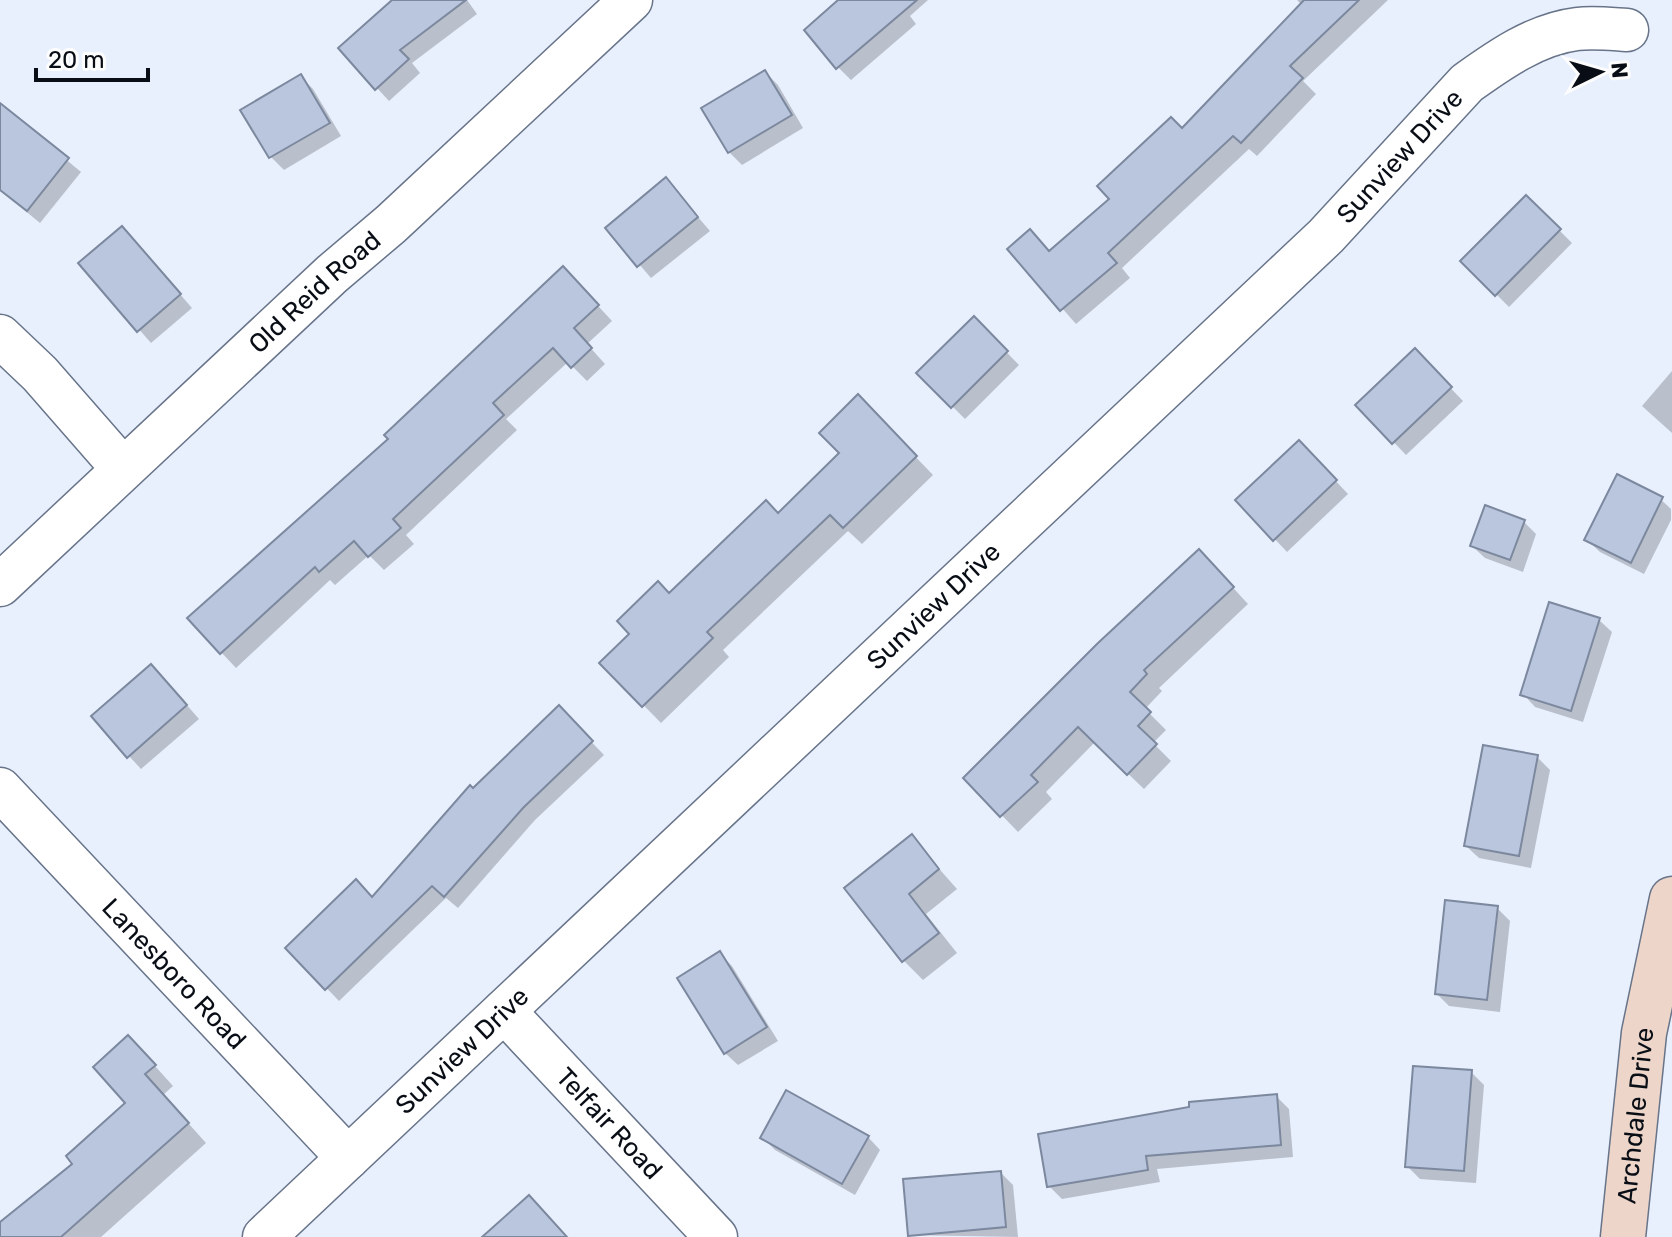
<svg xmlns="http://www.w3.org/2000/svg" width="1672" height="1237" font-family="Rubik,sans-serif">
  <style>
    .shadow { fill: #0003 }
    .building { fill: #b9c6de; stroke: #7c889e; stroke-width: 2 }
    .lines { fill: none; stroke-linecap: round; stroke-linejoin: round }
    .street-casing { stroke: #687489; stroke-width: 45 }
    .secondary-casing { stroke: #687489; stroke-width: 47 }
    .street { stroke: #fff; stroke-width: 42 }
    .secondary { stroke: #edd6c9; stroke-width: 44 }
    .labels { text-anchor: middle; stroke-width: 6; stroke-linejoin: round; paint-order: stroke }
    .street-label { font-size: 26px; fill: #090d15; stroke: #fdfdfd }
  </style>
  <rect width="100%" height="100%" fill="#e8f0fe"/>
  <!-- shadow -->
  <g class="shadow">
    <polygon points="395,0 467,0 477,14 412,63 420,73 389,101 341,49"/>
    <polygon points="841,0 928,0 910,16 916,24 851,80 838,67"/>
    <polygon points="1297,0 1388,0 1303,81 1316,94 1257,156 1249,149 1122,268 1130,278 1076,324 1010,249 1050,253 1112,199 1302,5"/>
    <polygon points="765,72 778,85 803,128 742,165 729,152"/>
    <polygon points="300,76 313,89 341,136 284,170 271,157 243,110"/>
    <polygon points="5,109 81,172 40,223 0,190 0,115"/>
    <polygon points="666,180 710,231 651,278 608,228"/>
    <polygon points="1526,197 1572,243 1509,307 1463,261"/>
    <polygon points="134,241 192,308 151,343 81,263"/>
    <polygon points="577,283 612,321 587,344 605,364 587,381 568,362 506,419 517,430 406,535 414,544 384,570 369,555 335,585 330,580 236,668 189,618"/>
    <polygon points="974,319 1019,365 965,419 919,373"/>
    <polygon points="1415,351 1463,401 1406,455 1358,405"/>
    <polygon points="1672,371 1672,433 1642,406"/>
    <polygon points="858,397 933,475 862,544 848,531 723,650 729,657 661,723 602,663 779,515 842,453"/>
    <polygon points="1299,442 1348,494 1287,552 1238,500"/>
    <polygon points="1657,496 1671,509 1671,520 1644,574 1600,552 1587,540"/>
    <polygon points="1524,522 1536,534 1523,572 1485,558 1472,546"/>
    <polygon points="1215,568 1248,604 1159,688 1162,691 1145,709 1166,730 1153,743 1171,761 1144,789 1095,742 1046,792 1052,799 1018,832 966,778"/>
    <polygon points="1599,620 1612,632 1583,722 1535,707 1523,694"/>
    <polygon points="164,679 199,719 141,769 129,756"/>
    <polygon points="559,708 604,755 535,820 458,908 446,898 339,1001 288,948 372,899 473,791"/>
    <polygon points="1537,757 1550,770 1531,868 1479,858 1466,846"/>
    <polygon points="911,837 957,889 926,914 957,953 923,980 904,961 846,889"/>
    <polygon points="1497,908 1510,921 1500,1012 1449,1006 1437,994"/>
    <polygon points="719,953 732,966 778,1041 738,1065 725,1053"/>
    <polygon points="147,1057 173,1086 163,1095 206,1143 101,1237 0,1237 0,1225 75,1164 128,1103"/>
    <polygon points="1471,1072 1484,1085 1476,1183 1420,1179 1407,1166"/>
    <polygon points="1276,1096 1289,1109 1293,1157 1157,1169 1160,1182 1062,1199 1049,1186"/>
    <polygon points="762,1137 868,1137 880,1150 855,1195 775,1150"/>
    <polygon points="1001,1173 1013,1185 1018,1237 909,1235"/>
  </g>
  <!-- building -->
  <g class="building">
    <polygon points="392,0 466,0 400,50 409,59 375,90 338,48"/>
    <polygon points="838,0 917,0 836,69 804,30"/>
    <polygon points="1304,0 1359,0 1290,66 1303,78 1241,143 1233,136 1108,253 1117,263 1060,311 1007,249 1030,229 1049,251 1109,199 1097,186 1171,117 1182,128"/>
    <polygon points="765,70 792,115 728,153 701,108"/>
    <polygon points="301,74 330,123 269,158 240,110"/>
    <polygon points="0,103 69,158 27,211 0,190"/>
    <polygon points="666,177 698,217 637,267 605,228"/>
    <polygon points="1526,195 1561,229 1495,296 1460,261"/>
    <polygon points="122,226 181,294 137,332 78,263"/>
    <polygon points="563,266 599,305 574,328 592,348 571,368 553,348 493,403 504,415 393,519 401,528 368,557 354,541 319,572 315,567 220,654 187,618 388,439 384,435"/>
    <polygon points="974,316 1008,351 951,408 916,373"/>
    <polygon points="1415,348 1452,387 1392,444 1355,405"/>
    <polygon points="858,394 917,456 843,528 830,515 707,632 713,638 642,707 599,663 629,634 617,621 658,581 669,593 766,500 778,513 839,453 819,433"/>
    <polygon points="1299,440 1337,480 1273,541 1235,500"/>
    <polygon points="1617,474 1663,497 1631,563 1584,540"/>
    <polygon points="1485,505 1525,520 1510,560 1470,546"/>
    <polygon points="1199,549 1234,587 1144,670 1147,674 1130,692 1151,712 1138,726 1157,744 1127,775 1078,727 1031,775 1038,782 1000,817 963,778 1098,643"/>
    <polygon points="1549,602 1600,618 1571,711 1520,695"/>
    <polygon points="151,664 187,705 127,758 91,716"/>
    <polygon points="559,705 593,741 523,808 444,897 432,886 325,990 285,948 356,879 372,897 470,785 473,788"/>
    <polygon points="1483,745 1538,755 1519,856 1464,846"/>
    <polygon points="912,834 939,869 909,894 939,933 902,962 844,888"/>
    <polygon points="1445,900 1498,906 1487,1000 1435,994"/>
    <polygon points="720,951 767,1027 724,1054 677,978"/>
    <polygon points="128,1035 156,1065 145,1074 189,1123 61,1237 0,1237 0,1222 72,1164 66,1156 125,1103 93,1067"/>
    <polygon points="1413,1066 1472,1070 1464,1171 1405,1167"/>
    <polygon points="786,1090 869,1136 842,1184 760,1138"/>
    <polygon points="1277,1094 1281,1145 1146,1156 1148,1170 1047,1187 1038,1134 1189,1107 1189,1102"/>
    <polygon points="1001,1171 1006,1227 908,1236 903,1179"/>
    <polygon points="529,1195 567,1237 482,1237"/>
  </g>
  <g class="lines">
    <!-- street casing -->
    <g class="street-casing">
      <g id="street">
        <polyline points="0,336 40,374 123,469"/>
        <path id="s1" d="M 0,585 L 332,274 L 391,224 L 631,0"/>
        <path id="s2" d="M 0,789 L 348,1158"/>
        <path id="s3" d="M 504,1011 L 716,1237"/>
        <path id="s4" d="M 264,1237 L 1326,236 L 1467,83 C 1499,60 1536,34 1577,29 C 1593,27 1611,29 1627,30"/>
      </g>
    </g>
    <!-- secondary casing -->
    <g class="secondary-casing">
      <g id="secondary">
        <path id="s5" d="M 1623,1237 L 1644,1033 L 1672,899"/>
      </g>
    </g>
    <!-- street -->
    <use href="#street" class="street"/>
    <!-- secondary -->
    <use href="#secondary" class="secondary"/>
  </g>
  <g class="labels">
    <!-- street labels -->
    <g class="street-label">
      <text dy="9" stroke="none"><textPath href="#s4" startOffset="1568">Sunview Drive</textPath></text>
      <text dy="9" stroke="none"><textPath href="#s1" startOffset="430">Old Reid Road</textPath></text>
      <text dy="9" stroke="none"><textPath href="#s4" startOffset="920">Sunview Drive</textPath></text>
      <text dy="9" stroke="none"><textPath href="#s2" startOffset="254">Lanesboro Road</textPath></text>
      <text dy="9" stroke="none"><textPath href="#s4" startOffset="272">Sunview Drive</textPath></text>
      <text dy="9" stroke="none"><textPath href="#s5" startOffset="122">Archdale Drive</textPath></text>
      <text dy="9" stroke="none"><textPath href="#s3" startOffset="154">Telfair Road</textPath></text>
    </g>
  </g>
  <!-- north arrow -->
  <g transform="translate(1600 72) rotate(85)" stroke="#fdfdfd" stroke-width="6" paint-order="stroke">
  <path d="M0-6L14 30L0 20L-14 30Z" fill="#090d15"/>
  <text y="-12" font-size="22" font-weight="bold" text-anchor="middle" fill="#090d15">N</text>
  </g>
  <!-- scale -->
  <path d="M36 68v12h112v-12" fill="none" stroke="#090d15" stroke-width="4"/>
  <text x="48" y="68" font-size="24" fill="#090d15" stroke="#fdfdfd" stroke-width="6" paint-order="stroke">20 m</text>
</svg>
